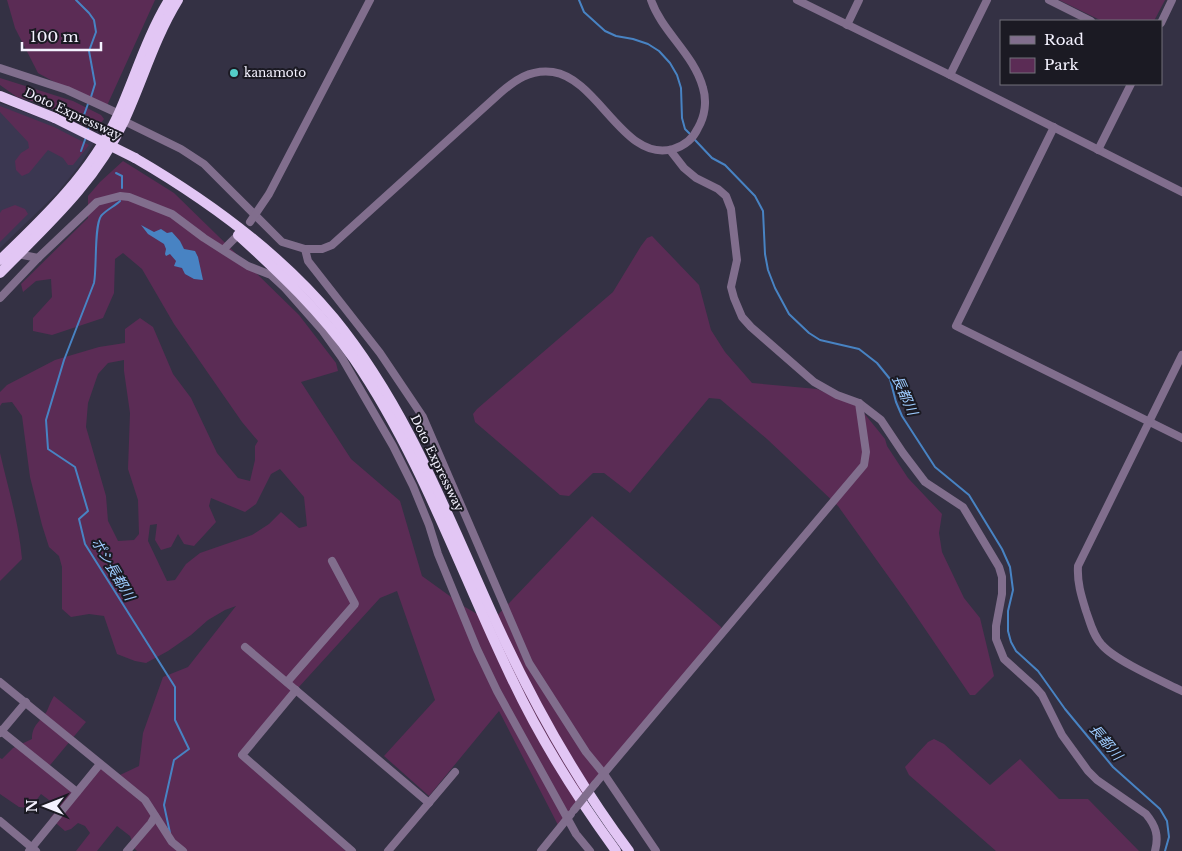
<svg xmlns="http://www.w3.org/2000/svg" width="1182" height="851" font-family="'Libre Baskerville','Noto Sans JP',serif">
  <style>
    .built { fill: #3b3751 }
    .green { fill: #5b2c55; fill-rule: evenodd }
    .water { fill: #4883c3 }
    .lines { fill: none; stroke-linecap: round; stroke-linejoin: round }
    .stream { stroke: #4883c3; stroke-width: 2 }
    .minor { stroke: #816e8d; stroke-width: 8 }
    .highway { stroke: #e2c6f4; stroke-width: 10 }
    .minor-bridge { stroke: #816e8d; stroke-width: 8 }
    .highway-bridge { stroke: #e2c6f4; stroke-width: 10 }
    .poi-dot { fill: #54cdc8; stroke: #1b1a23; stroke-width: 2 }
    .labels { text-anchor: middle; stroke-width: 4; stroke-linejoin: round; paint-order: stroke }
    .poi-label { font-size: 12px; fill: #f4f2ff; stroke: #1b1a23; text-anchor: start }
    .street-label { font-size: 12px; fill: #f4f2ff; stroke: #1b1a23 }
    .water-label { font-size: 14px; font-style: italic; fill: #9dcbfe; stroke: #1b1a23 }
  </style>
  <rect width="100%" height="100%" fill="#343144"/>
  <!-- built -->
  <polygon class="built" points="0,103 52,122 95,141 79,166 57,193 0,248"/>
  <!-- green -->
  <g class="green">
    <polygon points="7,0 155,0 105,110 38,73 15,28"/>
    <polygon points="1059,0 1165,0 1154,21 1102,21"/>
    <polygon points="0,78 73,101 101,115 104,119 95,131 43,104 17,97 0,85"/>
    <polygon points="0,106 54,127 89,145 73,165 68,165 63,158 48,150 29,173 22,176 16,170 15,161 21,153 29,148 28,142 0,112"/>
    <path d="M 123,161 L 174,193 L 299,315 L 336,363 L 338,371 L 301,382 L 351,459 L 400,501 L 422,576 L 465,607 L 491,622 L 592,516 L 721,627 L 721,632 L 558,825 L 499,711 L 429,796 L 384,756 L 435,700 L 397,591 L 380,598 L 237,755 L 346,851 L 137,851 L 135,849 L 130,836 L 117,826 L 97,851 L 76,851 L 90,833 L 85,826 L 78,823 L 71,829 L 65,831 L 50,818 L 58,809 L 57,806 L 41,794 L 35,802 L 27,808 L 19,807 L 0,794 L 0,758 L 2,759 L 13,748 L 32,739 C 32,725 40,722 47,711 C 49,706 51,701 54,696 L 86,722 L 46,770 L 77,795 L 100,768 L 120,775 L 139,766 L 143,733 L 163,677 L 188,667 L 236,606 L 225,610 L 208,620 L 191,635 L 168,651 L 146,663 L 135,661 L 117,654 L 104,616 L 89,614 L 71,617 L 62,609 L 62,567 L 59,556 L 49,547 L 42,525 L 30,477 L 22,416 L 12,402 L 2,403 L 0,406 L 0,392 L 7,385 L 55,360 L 99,347 L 125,343 L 125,329 L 140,318 L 153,327 L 173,374 L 191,398 L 217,453 L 238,478 L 250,481 L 255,460 L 255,446 L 258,441 L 242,422 L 174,324 L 142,269 L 123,253 L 115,259 L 114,293 L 103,318 L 52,335 L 33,331 L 33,318 L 52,297 L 51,279 L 36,281 L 23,292 L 21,284 L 88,218 L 88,196 L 100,182 ZM 124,360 L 124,371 L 130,413 L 128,469 L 138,500 L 139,534 L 134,540 L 118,541 L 108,521 L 106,496 L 86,427 L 88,403 L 98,374 L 108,363 ZM 280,469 L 304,497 L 307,526 L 299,528 L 281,512 L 269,524 L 252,535 L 200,553 L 186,564 L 175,580 L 167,581 L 148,541 L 150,525 L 157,524 L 155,540 L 161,550 L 171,547 L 178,534 L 184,544 L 194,546 L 216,522 L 209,506 L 211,498 L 245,512 L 256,504 L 271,474 Z"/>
    <polygon points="15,205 25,209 28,214 0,242 0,213 2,210"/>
    <polygon points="652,236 699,285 711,330 725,352 752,383 817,389 859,407 885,439 887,446 908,478 942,514 939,533 942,552 964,598 980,618 994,676 975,695 970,695 906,601 838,506 767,439 720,399 709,398 630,493 604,473 593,473 569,496 560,495 475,422 473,414 477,409 613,292 641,246 647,238"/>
    <path d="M 0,453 C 8,488 19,523 22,559 L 0,581 Z"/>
    <polygon points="934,739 944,744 990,785 1020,759 1059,799 1088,799 1139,851 996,851 909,775 905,767 928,742"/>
  </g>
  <!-- water -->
  <polygon class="water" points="141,225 154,232 161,229 167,233 172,232 180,241 184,249 195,251 198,257 203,280 194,279 185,274 182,268 174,266 176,261 170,254 166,256 165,254 166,249 164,244 148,234"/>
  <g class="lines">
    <!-- stream -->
    <g class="stream">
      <polyline points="76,0 89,13 94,20 96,32 89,51 95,84 91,97"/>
      <polyline points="579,0 584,12 605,31 616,36 633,39 648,44 659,51 670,63 677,75 681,88 682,118 685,129 690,134"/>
      <polyline points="88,130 89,127 84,115 89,101"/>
      <polyline points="695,140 712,158 725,165 755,196 763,211 765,254 768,270 775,288 789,314 809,333 820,340 859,349 877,363 890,379 896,402 902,416 935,467 969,495 1002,549 1010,567 1013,590 1008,611 1008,631 1011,642 1016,651 1038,671 1065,709 1113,767 1160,809 1167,821 1169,837 1165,851"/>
      <polyline points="81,151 86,137"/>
      <polyline points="116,173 122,176 122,188"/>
      <path d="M 120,201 C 115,206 106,210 101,216 C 94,226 97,268 94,283 L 64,360 L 46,420 L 48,449 L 75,467 L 88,511 L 79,519 L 85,544 L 175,687 L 175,720 L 189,749 L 174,760 L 164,805 L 170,833"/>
    </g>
    <!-- minor -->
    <g class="minor">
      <polyline points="797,0 950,75 1182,192"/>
      <polyline points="1049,0 1091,21"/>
      <polyline points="1161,23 1172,0"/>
      <polyline points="847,25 859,0"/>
      <path d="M 0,68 L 67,90 L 115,112 L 124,121 L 181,149 L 204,164 L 282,242 L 305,249 L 322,249 L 332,245 L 499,94 C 515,80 530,69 553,72 C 599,79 624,163 673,149 C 684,146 693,139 698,128 C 705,116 707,101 703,88 C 694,54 662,32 651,0"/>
      <polyline points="950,75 987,0"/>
      <polyline points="1054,127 956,326 1182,438"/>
      <path d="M 670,150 L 684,168 L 696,178 L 718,189 L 726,196 L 731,209 L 737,260 L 731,287 L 734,298 L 742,317 L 751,327 L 814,382 L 837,395 L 859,403 L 881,420 L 903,453 L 925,482 L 963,507 L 999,567 L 1002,577 L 1002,594 L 996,626 L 996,639 L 1004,659 L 1035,687 L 1042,695 L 1062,735 L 1088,771 L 1097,780 L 1146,814 C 1156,826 1159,836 1155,851"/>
      <polyline points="1098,150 1131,84"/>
      <polyline points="250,222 269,194 370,0"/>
      <polyline points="224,249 235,238"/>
      <polyline points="305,249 308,261 380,353 423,417 529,663 586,752 604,774 656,851"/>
      <polyline points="18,254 38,258"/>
      <polyline points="0,298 38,258 97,202 120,196 129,197 172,214 204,238 248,266 271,275 285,288 322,330 342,358 393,446 413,486 429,525 438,554 477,649 497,691 576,834 590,851"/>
      <path d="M 1182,355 L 1078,566 C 1077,582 1081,595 1086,611 C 1090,622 1093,636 1102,645 C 1116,661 1162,681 1182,691"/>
      <polyline points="245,647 429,803"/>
      <polyline points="0,682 145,800 172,842 183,851"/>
      <polyline points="287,682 355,604 332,561"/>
      <polyline points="296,690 242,755 352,851"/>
      <polyline points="0,730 77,792"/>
      <polyline points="0,733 26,702"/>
      <polyline points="595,784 864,465 866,452 859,403"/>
      <polyline points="0,821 36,851"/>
      <polyline points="29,851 100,764"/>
      <polyline points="127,851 151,823 155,816"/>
      <polyline points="388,851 455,772"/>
      <polyline points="541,851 571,814"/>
    </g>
    <!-- highway -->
    <g class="highway">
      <polyline points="0,96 55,118"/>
      <path d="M 135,158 C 209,201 279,252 334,318 C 405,405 445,509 490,609 C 529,696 572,775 629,851"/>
      <path d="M 238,235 C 280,273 321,312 354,359 C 421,457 460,571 511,677 C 540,739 576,796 616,851"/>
      <path d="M 0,260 C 45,217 91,173 118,115 C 135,77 147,36 169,0"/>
      <path d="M 0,273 C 48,224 94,184 124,121 C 143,80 154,39 178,0"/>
    </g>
    <!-- minor-bridge -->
    <polyline class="minor-bridge" points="574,810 595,784"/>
    <!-- highway-bridge -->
    <polyline class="highway-bridge" points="55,118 135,158"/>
  </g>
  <!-- markers -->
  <circle class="poi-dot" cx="234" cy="73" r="5"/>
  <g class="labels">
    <!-- poi labels -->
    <g class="poi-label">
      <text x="244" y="77">kanamoto</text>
    </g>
    <!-- street labels -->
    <g class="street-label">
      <text transform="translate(73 114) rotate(25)" y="4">Doto Expressway</text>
      <text transform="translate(437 463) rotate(64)" y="4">Doto Expressway</text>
    </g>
    <!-- water labels -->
    <g class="water-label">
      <text transform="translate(905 395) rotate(66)" y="5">長都川</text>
      <text transform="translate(113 569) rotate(59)" y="5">ポシ長都川</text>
      <text transform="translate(1106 742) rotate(50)" y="5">長都川</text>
    </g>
  </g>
  <!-- legend -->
  <rect x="1000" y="20" width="162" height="65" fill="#1b1a23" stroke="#72707b"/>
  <rect x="1010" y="36" width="25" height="8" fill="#816e8d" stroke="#72707b"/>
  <text x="1044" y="45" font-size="15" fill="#f4f2ff">Road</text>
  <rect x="1010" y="58" width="25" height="15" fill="#5b2c55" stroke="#72707b"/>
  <text x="1044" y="70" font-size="15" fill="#f4f2ff">Park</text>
  <!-- north arrow -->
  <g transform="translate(45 806) rotate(270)" stroke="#1b1a23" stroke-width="4" paint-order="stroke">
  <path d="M0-4L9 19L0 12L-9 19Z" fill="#f4f2ff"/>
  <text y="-8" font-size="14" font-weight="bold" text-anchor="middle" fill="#f4f2ff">N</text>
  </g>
  <!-- scale -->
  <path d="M22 42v8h79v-8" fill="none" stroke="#f4f2ff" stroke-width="2.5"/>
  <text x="30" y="42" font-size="15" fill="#f4f2ff" stroke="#1b1a23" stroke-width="4" paint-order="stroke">100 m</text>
</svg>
